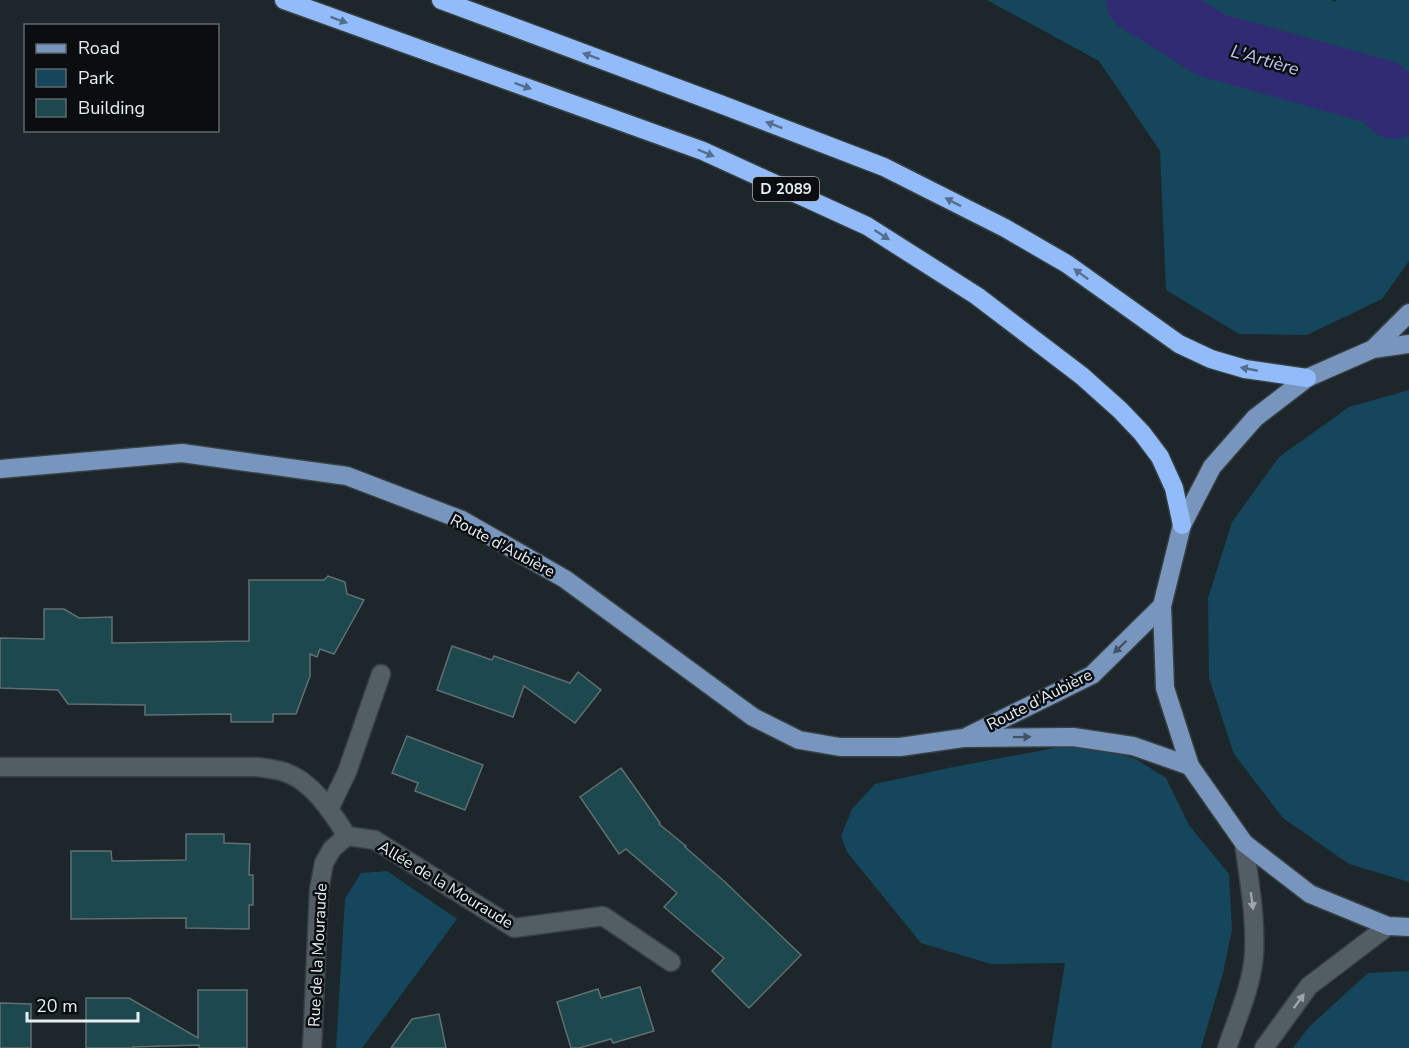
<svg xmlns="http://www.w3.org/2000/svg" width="1409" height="1048" font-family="'Nunito Sans',sans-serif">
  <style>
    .green { fill: #16465c }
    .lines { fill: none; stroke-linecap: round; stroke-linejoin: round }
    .river { stroke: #312b73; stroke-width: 66 }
    .building { fill: #1d484e; stroke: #616f71; stroke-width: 1.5 }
    .minor-casing { stroke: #384044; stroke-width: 21 }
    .major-casing { stroke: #384044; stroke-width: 21 }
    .highway-casing { stroke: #384044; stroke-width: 21 }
    .minor { stroke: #525d64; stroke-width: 18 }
    .major { stroke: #7896bd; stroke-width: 18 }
    .highway { stroke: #91bcf9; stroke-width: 18 }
    .oneway { fill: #546e90 }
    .oneway2 { fill: #415266 }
    .oneway3 { fill: #9ca6ab }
    .labels { text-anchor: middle; stroke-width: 5; stroke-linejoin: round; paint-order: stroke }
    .shield { fill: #0a0e10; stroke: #a5abae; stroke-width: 1.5 }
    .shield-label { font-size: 15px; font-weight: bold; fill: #e7eef2 }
    .street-label { font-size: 16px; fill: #e7eef2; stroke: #0a0e10 }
    .water-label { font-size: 18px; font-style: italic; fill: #c3c6f1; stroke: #0a0e10 }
  </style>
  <rect width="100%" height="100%" fill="#1c262b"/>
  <!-- green -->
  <g class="green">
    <polygon points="987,0 1331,0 1335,2 1336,0 1409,0 1409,261 1382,299 1307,335 1239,334 1166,290 1160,151 1099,61"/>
    <polygon points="1409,390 1409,882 1349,864 1283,818 1234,754 1209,678 1208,598 1232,522 1279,457 1349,407"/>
    <polygon points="1060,747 1101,749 1136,759 1166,778 1189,825 1229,874 1232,930 1223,973 1201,1048 1051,1048 1065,963 991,964 921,943 847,852 841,836 852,809 875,784 953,767"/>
    <polygon points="387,871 457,919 362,1048 336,1048 345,899 361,873"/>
    <polygon points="1409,971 1409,1048 1293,1048 1309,1027 1368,973"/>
  </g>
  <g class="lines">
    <!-- river -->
    <polyline class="river" points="1139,0 1211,45 1383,93 1394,106"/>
  </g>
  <!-- building -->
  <g class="building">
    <polygon points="328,576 345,582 347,594 364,600 334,654 320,649 317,657 310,654 310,676 296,714 273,714 273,722 231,722 231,714 145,715 145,705 68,704 58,690 0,688 0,638 44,639 44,609 64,609 79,618 112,617 112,643 249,641 249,580 324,580"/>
    <polygon points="452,646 492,660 494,656 570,683 578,672 601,690 575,723 524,686 513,717 437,690"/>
    <polygon points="407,736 483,765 465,810 415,791 418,783 392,773"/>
    <polygon points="621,768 660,823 659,824 686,846 685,847 725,882 801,955 749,1008 712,971 724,958 664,907 677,893 626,849 619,854 580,797"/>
    <polygon points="186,834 224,834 224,843 250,844 249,875 253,875 253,905 249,905 249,929 186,928 186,918 71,919 71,851 111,851 112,861 186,860"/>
    <polygon points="640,987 654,1031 613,1043 611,1039 579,1048 571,1048 557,1002 598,989 601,998"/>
    <polygon points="198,990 247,990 247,1048 199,1048 199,1045 133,1047 133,1048 86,1048 86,998 129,998 198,1038"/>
    <polygon points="0,1003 31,1004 31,1048 0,1048"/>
    <polygon points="439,1014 446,1048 391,1048 412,1019"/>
  </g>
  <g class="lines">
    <!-- minor casing -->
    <g class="minor-casing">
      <g id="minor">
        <path d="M 0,767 L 257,767 C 265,768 273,769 281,771 C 310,778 332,812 347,836 L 375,840 L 514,928 L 603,916 L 671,962"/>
        <polyline points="329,809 347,772 381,674"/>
        <polyline points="312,1048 319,890 324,863 332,849 347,836"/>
        <path d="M 1227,1048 C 1237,1018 1252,986 1254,954 C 1256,917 1249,880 1244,843"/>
        <polyline points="1264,1048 1309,986 1388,926"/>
      </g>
    </g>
    <!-- major casing -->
    <g class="major-casing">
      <g id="major">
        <polyline points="1409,344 1373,349 1307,378 1255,418 1212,467 1182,525 1162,606 1165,688 1190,766 1244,843 1310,894 1388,926 1409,927"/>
        <polyline points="1373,349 1409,313"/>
        <polyline points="0,469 182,453 347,476 462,520 565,579 753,717 799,740 840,747 900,747 963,738 1073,737 1133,746 1190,766"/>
        <polyline points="968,736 1092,675 1162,606"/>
      </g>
    </g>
    <!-- highway casing -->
    <g class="highway-casing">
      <g id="highway">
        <polyline points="284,0 703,151 867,226 977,296 1082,376 1120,410 1142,433 1160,457 1174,488 1182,525"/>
        <polyline points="441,0 720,104 884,167 1005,228 1067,264 1179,344 1211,359 1245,369 1307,378"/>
      </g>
    </g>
    <!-- minor -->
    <use href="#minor" class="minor"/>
    <!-- major -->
    <use href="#major" class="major"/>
    <!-- highway -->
    <use href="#highway" class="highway"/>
  </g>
  <!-- one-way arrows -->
  <defs><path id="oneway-solid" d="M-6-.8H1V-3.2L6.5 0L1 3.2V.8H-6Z" transform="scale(1.5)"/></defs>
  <g class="oneway">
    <use href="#oneway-solid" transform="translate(339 20) rotate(20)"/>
    <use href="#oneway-solid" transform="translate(591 56) rotate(-160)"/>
    <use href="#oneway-solid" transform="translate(523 86) rotate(20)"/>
    <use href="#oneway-solid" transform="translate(774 125) rotate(-159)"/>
    <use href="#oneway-solid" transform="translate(706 153) rotate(23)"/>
    <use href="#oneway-solid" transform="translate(953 202) rotate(-153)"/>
    <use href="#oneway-solid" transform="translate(882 235) rotate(33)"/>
    <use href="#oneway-solid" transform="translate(1081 274) rotate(-144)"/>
    <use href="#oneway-solid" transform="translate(1249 369) rotate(-169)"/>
  </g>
  <g class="oneway2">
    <use href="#oneway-solid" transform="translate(1120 647) rotate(136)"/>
    <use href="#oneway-solid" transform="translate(1022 737) rotate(-1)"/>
  </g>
  <g class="oneway3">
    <use href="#oneway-solid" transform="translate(1252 901) rotate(82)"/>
    <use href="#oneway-solid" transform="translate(1299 1001) rotate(-54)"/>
  </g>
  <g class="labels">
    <!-- shield labels -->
    <rect class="shield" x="753" y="177" width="66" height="24" rx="4.5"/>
    <g class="shield-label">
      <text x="786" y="194">D 2089</text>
    </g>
    <!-- street labels -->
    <g class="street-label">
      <text transform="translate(503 545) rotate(28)" y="6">Route d'Aubière</text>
      <text transform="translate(1039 699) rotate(-27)" y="6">Route d'Aubière</text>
      <text transform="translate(446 884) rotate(31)" y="6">Allée de la Mouraude</text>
      <text transform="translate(317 955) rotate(-87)" y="6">Rue de la Mouraude</text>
    </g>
    <!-- water labels -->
    <g class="water-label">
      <text transform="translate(1265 60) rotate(16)" y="6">L'Artière</text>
    </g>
  </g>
  <!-- legend -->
  <rect x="24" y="24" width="195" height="108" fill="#0a0e10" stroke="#62686a" stroke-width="1.5"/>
  <rect x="36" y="44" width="30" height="9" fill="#7896bd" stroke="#62686a" stroke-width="1.5"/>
  <text x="78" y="54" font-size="18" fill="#e7eef2">Road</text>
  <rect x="36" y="69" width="30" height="18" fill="#16465c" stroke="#62686a" stroke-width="1.5"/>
  <text x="78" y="84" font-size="18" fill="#e7eef2">Park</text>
  <rect x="36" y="99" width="30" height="18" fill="#1d484e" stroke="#62686a" stroke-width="1.5"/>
  <text x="78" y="114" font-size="18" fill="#e7eef2">Building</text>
  <!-- scale -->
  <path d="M27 1012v9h111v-9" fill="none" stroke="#e7eef2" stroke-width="3"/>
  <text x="36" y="1012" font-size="18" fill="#e7eef2" stroke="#0a0e10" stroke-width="4.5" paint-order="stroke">20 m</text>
</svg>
